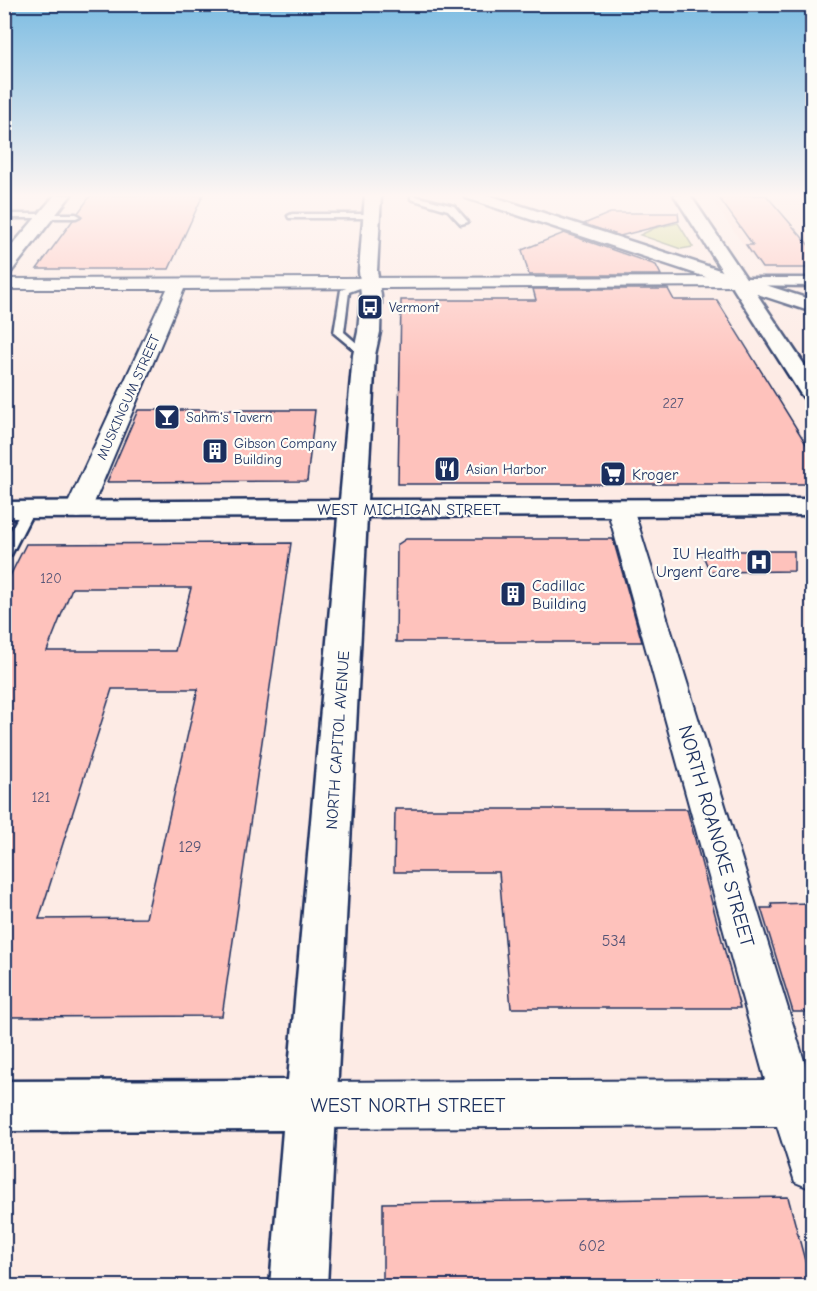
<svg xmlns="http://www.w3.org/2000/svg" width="817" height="1291" font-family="'Comic Neue',sans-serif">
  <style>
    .built { fill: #fddfd9 }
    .green { fill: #c9d88b; stroke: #728474; stroke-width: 1.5 }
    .building { fill: #fec2bc; stroke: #1b2f5e; stroke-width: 1.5; fill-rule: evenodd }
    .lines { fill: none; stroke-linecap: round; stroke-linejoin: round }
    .service-casing { stroke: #1b2f5e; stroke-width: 5 }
    .pedestrian-casing { stroke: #1b2f5e; stroke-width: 5 }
    .minor-casing { stroke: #1b2f5e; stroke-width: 4 }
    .tertiary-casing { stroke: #1b2f5e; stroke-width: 5 }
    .secondary-casing { stroke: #1b2f5e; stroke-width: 5 }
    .service { fill: #fdfcf7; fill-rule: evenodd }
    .pedestrian { fill: #fdfcf7; fill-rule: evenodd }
    .minor { fill: #fdfcf7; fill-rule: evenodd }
    .tertiary { fill: #fdfcf7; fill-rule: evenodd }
    .secondary { fill: #fdfcf7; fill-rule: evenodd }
    .labels { text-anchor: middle; stroke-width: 4.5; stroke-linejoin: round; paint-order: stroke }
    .far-poi-label { font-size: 14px; fill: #1b2f5e; stroke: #fdfcf7; text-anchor: start }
    .far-street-label { font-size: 14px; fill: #1b2f5e; stroke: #fdfcf7 }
    .number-label { font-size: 14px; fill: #545476 }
    .poi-label { font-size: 16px; fill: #1b2f5e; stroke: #fdfcf7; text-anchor: start }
    .street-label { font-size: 16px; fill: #1b2f5e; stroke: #fdfcf7 }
    .near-number-label { font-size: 16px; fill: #545476 }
    .near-street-label { font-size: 20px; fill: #1b2f5e; stroke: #fdfcf7 }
  </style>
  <rect width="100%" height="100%" fill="#fdebe5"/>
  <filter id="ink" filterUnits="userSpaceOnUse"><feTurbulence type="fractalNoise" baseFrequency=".0167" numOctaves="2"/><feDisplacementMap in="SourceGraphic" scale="12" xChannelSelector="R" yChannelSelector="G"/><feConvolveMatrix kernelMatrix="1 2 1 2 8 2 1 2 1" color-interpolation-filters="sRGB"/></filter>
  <g filter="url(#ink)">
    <!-- built -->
    <polygon class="built" points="708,195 812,195 812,275 765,275"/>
    <!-- green -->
    <polygon class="green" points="678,223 693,247 681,249 640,235 655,228"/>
    <!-- building -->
    <g class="building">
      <polygon points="91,195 203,195 169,269 37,269 73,220 82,217 78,213"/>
      <polygon points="717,195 766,195 813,250 813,268 762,268 746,245 753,245"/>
      <polygon points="610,213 678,213 679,221 620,236 584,224"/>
      <polygon points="564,233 656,265 661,275 529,275 522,250"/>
      <polygon points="533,289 668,289 674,300 717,300 813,455 813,484 398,484 401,300 536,300"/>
      <polygon points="138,410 315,410 307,481 107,482"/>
      <polygon points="406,539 613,539 642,642 396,642 397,545"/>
      <path d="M 291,543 L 222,1016 L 4,1017 L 4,588 L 26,544 ZM 72,588 L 191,588 L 175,651 L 47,651 ZM 112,689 L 198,689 L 146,918 L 39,919 Z"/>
      <polygon points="701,551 794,551 794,571 710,572"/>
      <polygon points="395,809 687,809 740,1008 511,1008 499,872 394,872"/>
      <polygon points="813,903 813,1012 793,1012 761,908 772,908 771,904"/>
      <polygon points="788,1197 812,1287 383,1287 383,1203"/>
    </g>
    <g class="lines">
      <!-- service casing -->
      <g class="service-casing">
        <g id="service">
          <polygon points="411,195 454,206 468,222 461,224 448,210 411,199"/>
          <polygon points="4,214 76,214 80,216 76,218 4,218"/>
          <polygon points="292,214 371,214 375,216 371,218 289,218 288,216"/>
          <polygon points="366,281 373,283 349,292 344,332 368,353 368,357 364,358 334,333 341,290"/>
          <polygon points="28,506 34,510 11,555 4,559 4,542 22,510"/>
        </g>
      </g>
      <!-- pedestrian casing -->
      <g class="pedestrian-casing">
        <polygon id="pedestrian" points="739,278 812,278 812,286 734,285 732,282"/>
      </g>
      <!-- minor casing -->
      <g class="minor-casing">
        <g id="minor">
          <polygon points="739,277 745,278 748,282 745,286 184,289 91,510 87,515 78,518 69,515 65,510 167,289 4,289 4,279"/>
          <polygon points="620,500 629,503 633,508 810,1080 812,1080 812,1189 795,1182 777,1126 310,1128 294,1121 287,1105 294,1089 310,1082 765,1080 607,508 611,503"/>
        </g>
      </g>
      <!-- tertiary casing -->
      <g class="tertiary-casing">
        <polygon id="tertiary" points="674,195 690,195 812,376 812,400 804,398 800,393"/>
      </g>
      <!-- secondary casing -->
      <g class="secondary-casing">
        <g id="secondary">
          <polygon points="55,195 71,195 11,272 4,273 4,255"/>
          <polygon points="365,195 381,195 377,271 381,296 380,332 375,355 367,500 812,499 812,515 367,517 327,1286 270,1286 283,1130 4,1131 4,1081 288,1080 338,517 4,518 4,502 340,500 353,355 358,332 361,296 359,271"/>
          <polygon points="464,195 488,195 812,300 812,312 466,198"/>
        </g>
      </g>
      <!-- service -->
      <use href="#service" class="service"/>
      <!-- pedestrian -->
      <use href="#pedestrian" class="pedestrian"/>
      <!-- minor -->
      <use href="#minor" class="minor"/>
      <!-- tertiary -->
      <use href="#tertiary" class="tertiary"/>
      <!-- secondary -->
      <use href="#secondary" class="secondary"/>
    </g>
  </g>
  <!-- sky -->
  <linearGradient id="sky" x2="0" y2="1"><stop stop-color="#7cbce2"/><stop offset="0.52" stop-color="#fef6f3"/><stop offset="1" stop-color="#fef6f3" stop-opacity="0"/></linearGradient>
  <rect width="817" height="376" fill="url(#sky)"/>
  <!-- icons -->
  <defs>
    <g id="bus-square" transform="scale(1.35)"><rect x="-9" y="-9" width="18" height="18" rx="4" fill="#1b2f5e" stroke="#fdfcf7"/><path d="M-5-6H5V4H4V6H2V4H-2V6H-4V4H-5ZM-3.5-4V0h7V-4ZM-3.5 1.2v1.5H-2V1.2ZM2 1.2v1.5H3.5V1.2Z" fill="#fff"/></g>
    <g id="bar-square" transform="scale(1.35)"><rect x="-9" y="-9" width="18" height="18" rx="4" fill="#1b2f5e" stroke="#fdfcf7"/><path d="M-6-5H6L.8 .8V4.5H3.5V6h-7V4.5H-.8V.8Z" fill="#fff"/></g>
    <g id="building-square" transform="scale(1.35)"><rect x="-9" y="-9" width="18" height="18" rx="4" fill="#1b2f5e" stroke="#fdfcf7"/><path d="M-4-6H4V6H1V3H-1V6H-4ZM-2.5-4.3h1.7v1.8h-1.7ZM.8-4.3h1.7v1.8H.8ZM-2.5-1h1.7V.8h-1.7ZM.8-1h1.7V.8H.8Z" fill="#fff"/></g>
    <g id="restaurant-square" transform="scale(1.35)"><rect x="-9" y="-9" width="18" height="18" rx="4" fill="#1b2f5e" stroke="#fdfcf7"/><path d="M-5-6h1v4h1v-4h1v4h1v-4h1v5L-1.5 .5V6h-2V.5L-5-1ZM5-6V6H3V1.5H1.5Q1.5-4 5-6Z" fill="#fff"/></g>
    <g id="supermarket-square" transform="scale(1.35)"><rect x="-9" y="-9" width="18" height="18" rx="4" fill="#1b2f5e" stroke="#fdfcf7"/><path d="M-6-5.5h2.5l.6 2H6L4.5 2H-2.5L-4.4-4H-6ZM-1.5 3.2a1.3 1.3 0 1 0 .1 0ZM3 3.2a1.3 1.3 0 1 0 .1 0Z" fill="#fff"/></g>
    <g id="hospital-square" transform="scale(1.35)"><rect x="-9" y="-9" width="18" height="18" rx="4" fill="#1b2f5e" stroke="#fdfcf7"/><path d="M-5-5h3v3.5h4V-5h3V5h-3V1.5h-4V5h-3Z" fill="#fff"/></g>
  </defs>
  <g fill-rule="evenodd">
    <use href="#bus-square" x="370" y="307"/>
    <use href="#bar-square" x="167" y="417"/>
    <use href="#building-square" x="215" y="451"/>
    <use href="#restaurant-square" x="447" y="469"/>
    <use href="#supermarket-square" x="613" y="474"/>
    <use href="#hospital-square" x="759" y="562"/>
    <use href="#building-square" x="513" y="594"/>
  </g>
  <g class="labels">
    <!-- far-poi labels -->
    <g class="far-poi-label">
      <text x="389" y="312">Vermont</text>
      <text x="186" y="422">Sahm's Tavern</text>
      <text x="234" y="448">Gibson Company<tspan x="234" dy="16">Building</tspan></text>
      <text x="466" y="474">Asian Harbor</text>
    </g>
    <!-- far-street labels -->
    <g class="far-street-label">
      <text transform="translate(128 397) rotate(-66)" y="5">MUSKINGUM STREET</text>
    </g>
    <!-- number labels -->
    <g class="number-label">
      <text x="673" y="408">227</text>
      <text x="51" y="583">120</text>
      <text x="41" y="802">121</text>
    </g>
    <!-- poi labels -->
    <g class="poi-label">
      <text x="632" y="480">Kroger</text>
      <text x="740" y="559" text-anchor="end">IU Health<tspan x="740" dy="18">Urgent Care</tspan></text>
      <text x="532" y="591">Cadillac<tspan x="532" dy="18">Building</tspan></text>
    </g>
    <!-- street labels -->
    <g class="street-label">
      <text x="409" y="515">WEST MICHIGAN STREET</text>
      <text transform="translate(337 740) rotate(-86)" y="6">NORTH CAPITOL AVENUE</text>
    </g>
    <!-- near-number labels -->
    <g class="near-number-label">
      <text x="190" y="852">129</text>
      <text x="614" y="946">534</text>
      <text x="592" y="1251">602</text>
    </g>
    <!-- near-street labels -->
    <g class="near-street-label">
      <text transform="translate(717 836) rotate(74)" y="7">NORTH ROANOKE STREET</text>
      <text x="408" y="1112">WEST NORTH STREET</text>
    </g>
  </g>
  <!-- margin -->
  <rect width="817" height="1291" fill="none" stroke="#fdfcf7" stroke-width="24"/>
  <rect x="12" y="12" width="793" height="1267" fill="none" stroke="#1b2f5e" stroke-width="2" filter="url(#ink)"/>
</svg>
